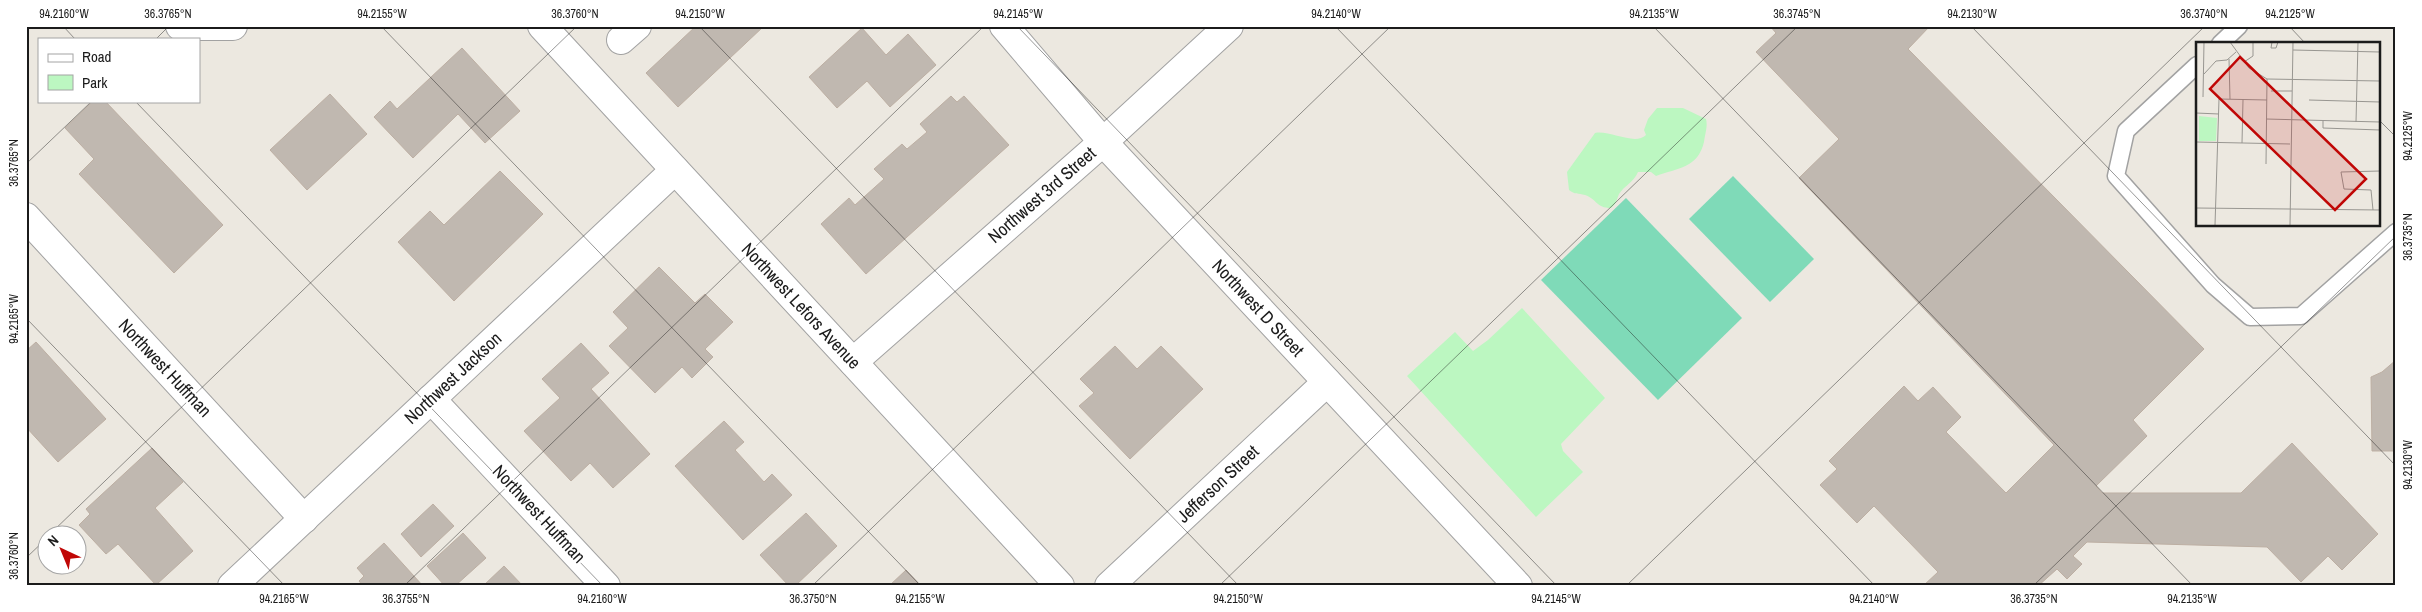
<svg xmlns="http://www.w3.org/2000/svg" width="2422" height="612" font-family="'Archivo Narrow',sans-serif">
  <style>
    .park { fill: #bcf7c1 }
    .pitch { fill: #7fdab8 }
    .building { fill: #c0b8b0; stroke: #bdafa3 }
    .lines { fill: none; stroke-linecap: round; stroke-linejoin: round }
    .lane-casing { stroke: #a2a2a2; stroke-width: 19 }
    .street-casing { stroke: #a2a2a2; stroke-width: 30 }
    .lane { stroke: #fff; stroke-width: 16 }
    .street { stroke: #fff; stroke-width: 28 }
    .ticks { fill: none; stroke: #1b1b1b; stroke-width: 1; stroke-opacity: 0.45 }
    .labels { text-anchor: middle; stroke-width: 4; stroke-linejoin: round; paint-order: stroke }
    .street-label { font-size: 18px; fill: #1b1b1b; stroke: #fff }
    .inset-road { fill: none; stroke: #989691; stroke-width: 1 }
    .view { fill: #c00706; fill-opacity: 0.15; stroke: #c00706; stroke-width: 2.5 }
    .inset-edge { fill: none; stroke: #1b1b1b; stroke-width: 2.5 }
    .neatline { fill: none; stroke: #1b1b1b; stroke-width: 2 }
    .ticks-label { font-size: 12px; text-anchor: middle; fill: #1b1b1b }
  </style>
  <rect width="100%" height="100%" fill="#ece8e0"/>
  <!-- park -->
  <g class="park">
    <path d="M 1657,108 L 1683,108 L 1706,119 C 1708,126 1705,134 1704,142 C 1698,168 1678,168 1656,176 L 1651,172 L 1638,172 C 1634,182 1624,186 1619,194 C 1616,201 1617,203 1611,208 C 1596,208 1597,199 1585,195 C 1578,193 1575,195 1569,190 L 1567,172 L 1595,133 C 1610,130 1635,146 1646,135 L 1644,130 L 1648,119 Z"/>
    <polygon points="1522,308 1605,398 1561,444 1563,451 1583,472 1536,517 1407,376 1455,332 1473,351 1488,340"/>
  </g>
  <!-- pitch -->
  <g class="pitch">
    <polygon points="1733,176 1814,259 1770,302 1689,219"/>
    <polygon points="1626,198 1742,318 1658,400 1541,280"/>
  </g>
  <!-- building -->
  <g class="building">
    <polygon points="696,26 764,26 678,107 646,73"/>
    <polygon points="1770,26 1930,26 1908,49 2204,349 2133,420 2147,436 2096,486 2102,493 2241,493 2292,443 2378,534 2342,570 2328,556 2301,582 2267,547 2087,542 2073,556 2082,564 2067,579 2057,569 2038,586 1923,586 1938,572 1874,506 1857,523 1820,485 1837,469 1829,461 1904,386 1918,401 1933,387 1961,417 1946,432 2006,493 2054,445 1799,178 1839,139 1756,52 1776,33"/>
    <polygon points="862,28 886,55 908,34 936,65 890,107 867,81 837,108 809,77"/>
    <polygon points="462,48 520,111 485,143 458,114 413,158 374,117 390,101 397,109"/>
    <polygon points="330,94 367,134 307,190 270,150"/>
    <polygon points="951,96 957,102 964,96 1009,145 866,274 821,224 849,198 855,205 884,179 874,169 902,144 907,149 927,132 920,124"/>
    <polygon points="93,101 105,101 223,225 174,273 79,174 94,159 65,128"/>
    <polygon points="500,171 543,214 454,301 398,242 430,211 444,225"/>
    <polygon points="659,267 695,303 705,294 733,322 705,349 713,357 692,378 682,367 655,393 609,346 628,328 613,312"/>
    <polygon points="36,342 106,419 58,462 26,427 26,351"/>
    <polygon points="581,343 609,373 591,389 650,454 613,488 590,463 571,481 524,431 560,398 542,379"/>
    <polygon points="1115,346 1137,369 1161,346 1203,389 1130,459 1079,406 1094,393 1080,379"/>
    <polygon points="2396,360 2396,451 2372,451 2371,377 2382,372"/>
    <polygon points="724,421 744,442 735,450 764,482 772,474 792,495 743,540 675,466"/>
    <polygon points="152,448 183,482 155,508 193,551 156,585 118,544 106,554 79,525 90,514 86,509"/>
    <polygon points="433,504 454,526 421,557 401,534"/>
    <polygon points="806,513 837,546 795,586 789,586 760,555"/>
    <polygon points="463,533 486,558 455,586 445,586 427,566"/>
    <polygon points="384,543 423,586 363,586 359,581 364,576 357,568"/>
    <polygon points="504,566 523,586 483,586"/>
    <polygon points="906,570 921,586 889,586"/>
  </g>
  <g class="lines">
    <!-- lane casing -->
    <g class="lane-casing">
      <g id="lane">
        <polyline points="2220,44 2239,26"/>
        <polyline points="2197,65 2126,131 2116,176 2213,285 2250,317 2301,316 2396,232"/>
      </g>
    </g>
    <!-- street casing -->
    <g class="street-casing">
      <g id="street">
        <polyline points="180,26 233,26"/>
        <polyline points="542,26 1060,586"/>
        <polyline points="1004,26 1103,142 1518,586"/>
        <polyline points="621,40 637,26"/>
        <polyline points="26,217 304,519"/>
        <polyline points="853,362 1103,142 1229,26"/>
        <polyline points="431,399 606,586"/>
        <polyline points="232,586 675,170"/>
        <polyline points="1109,586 1327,382"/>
      </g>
    </g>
    <!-- lane -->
    <use href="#lane" class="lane"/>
    <!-- street -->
    <use href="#street" class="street"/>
  </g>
  <!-- ticks -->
  <path class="ticks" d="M 63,26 L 75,39M 381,26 L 921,586M 699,26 L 1239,586M 1017,26 L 1557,586M 1335,26 L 1875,586M 1653,26 L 2193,586M 1971,26 L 2396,466M 2289,26 L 2306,44M 156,39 L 169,26M 135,101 L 603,586M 2378,119 L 2396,137M 26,164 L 92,101M 26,318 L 285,586M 50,534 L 577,26M 26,558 L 48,537M 404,586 L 984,26M 812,586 L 1391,26M 1219,586 L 1798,26M 1626,586 L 2205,26M 2033,586 L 2396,236"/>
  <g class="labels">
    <!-- street labels -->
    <g class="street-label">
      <text transform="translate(1042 195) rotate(-41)" y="6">Northwest 3rd Street</text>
      <text transform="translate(801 306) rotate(47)" y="6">Northwest Lefors Avenue</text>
      <text transform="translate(1258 308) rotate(47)" y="6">Northwest D Street</text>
      <text transform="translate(165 368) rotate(47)" y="6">Northwest Huffman</text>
      <text transform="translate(453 378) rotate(-43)" y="6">Northwest Jackson</text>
      <text transform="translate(1218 484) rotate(-43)" y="6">Jefferson Street</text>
      <text transform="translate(539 514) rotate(47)" y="6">Northwest Huffman</text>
    </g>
  </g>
  <!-- overview -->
  <g transform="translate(2196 42)">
    <rect width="184" height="184" fill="#ece8e0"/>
    <path d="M 3,74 L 21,76 L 20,99 L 3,99 Z" fill="#bcf7c1"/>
    <path class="inset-road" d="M 34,0 L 53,26 L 71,37 L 184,39M 76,0 L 75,6 L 80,6 L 82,0M 97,8 L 184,10M 33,17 L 34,57M 48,20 L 57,14 L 57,0M 8,32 L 20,19 L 31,18 L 40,10M 75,49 L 96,49M 7,55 L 8,0M 113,58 L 184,60M 0,71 L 23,72M 70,77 L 184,80M 127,79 L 127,86 L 184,88M 160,80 L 162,0M 0,100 L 94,102M 46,101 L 47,58M 70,122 L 71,37M 0,166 L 184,168M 177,168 L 175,148 L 148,147 L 145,130 L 184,129M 19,183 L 23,57 L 71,58M 94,183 L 97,0"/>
    <path class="view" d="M 44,15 L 170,137 L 139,168 L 14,47 Z"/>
    <rect width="184" height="184" class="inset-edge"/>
  </g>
  <!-- border -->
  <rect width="2422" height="612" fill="none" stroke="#ffffff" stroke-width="55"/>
  <!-- legend -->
  <rect x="38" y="38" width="162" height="65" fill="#ffffff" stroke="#a4a4a4"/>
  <rect x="48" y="54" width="25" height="8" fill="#ffffff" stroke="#a4a4a4"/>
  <text x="82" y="62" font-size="15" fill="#1b1b1b">Road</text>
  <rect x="48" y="75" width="25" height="15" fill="#bcf7c1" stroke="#a4a4a4"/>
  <text x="82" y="88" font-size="15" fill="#1b1b1b">Park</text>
  <!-- north arrow -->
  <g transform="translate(62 550) rotate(316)"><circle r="24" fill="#ffffff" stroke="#a4a4a4"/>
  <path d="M0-4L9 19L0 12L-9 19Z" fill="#c00706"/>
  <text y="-8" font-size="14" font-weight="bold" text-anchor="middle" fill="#1b1b1b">N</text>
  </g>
  <rect x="28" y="28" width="2366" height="556" class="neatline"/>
  <g class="ticks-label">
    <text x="64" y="18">94.2160°W</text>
    <text x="168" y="18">36.3765°N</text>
    <text x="382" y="18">94.2155°W</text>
    <text x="575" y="18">36.3760°N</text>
    <text x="700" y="18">94.2150°W</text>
    <text x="1018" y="18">94.2145°W</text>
    <text x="1336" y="18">94.2140°W</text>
    <text x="1654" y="18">94.2135°W</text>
    <text x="1797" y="18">36.3745°N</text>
    <text x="1972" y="18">94.2130°W</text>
    <text x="2204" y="18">36.3740°N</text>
    <text x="2290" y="18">94.2125°W</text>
    <text transform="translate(2408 136) rotate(-90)" y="4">94.2125°W</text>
    <text transform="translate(14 163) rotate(-90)" y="4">36.3765°N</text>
    <text transform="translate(2408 237) rotate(-90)" y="4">36.3735°N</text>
    <text transform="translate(14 319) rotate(-90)" y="4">94.2165°W</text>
    <text transform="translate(2408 465) rotate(-90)" y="4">94.2130°W</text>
    <text transform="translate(14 556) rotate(-90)" y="4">36.3760°N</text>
    <text x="284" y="603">94.2165°W</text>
    <text x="406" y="603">36.3755°N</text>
    <text x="602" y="603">94.2160°W</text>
    <text x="813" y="603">36.3750°N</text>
    <text x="920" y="603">94.2155°W</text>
    <text x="1238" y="603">94.2150°W</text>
    <text x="1556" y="603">94.2145°W</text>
    <text x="1874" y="603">94.2140°W</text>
    <text x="2034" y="603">36.3735°N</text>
    <text x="2192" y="603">94.2135°W</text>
  </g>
</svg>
